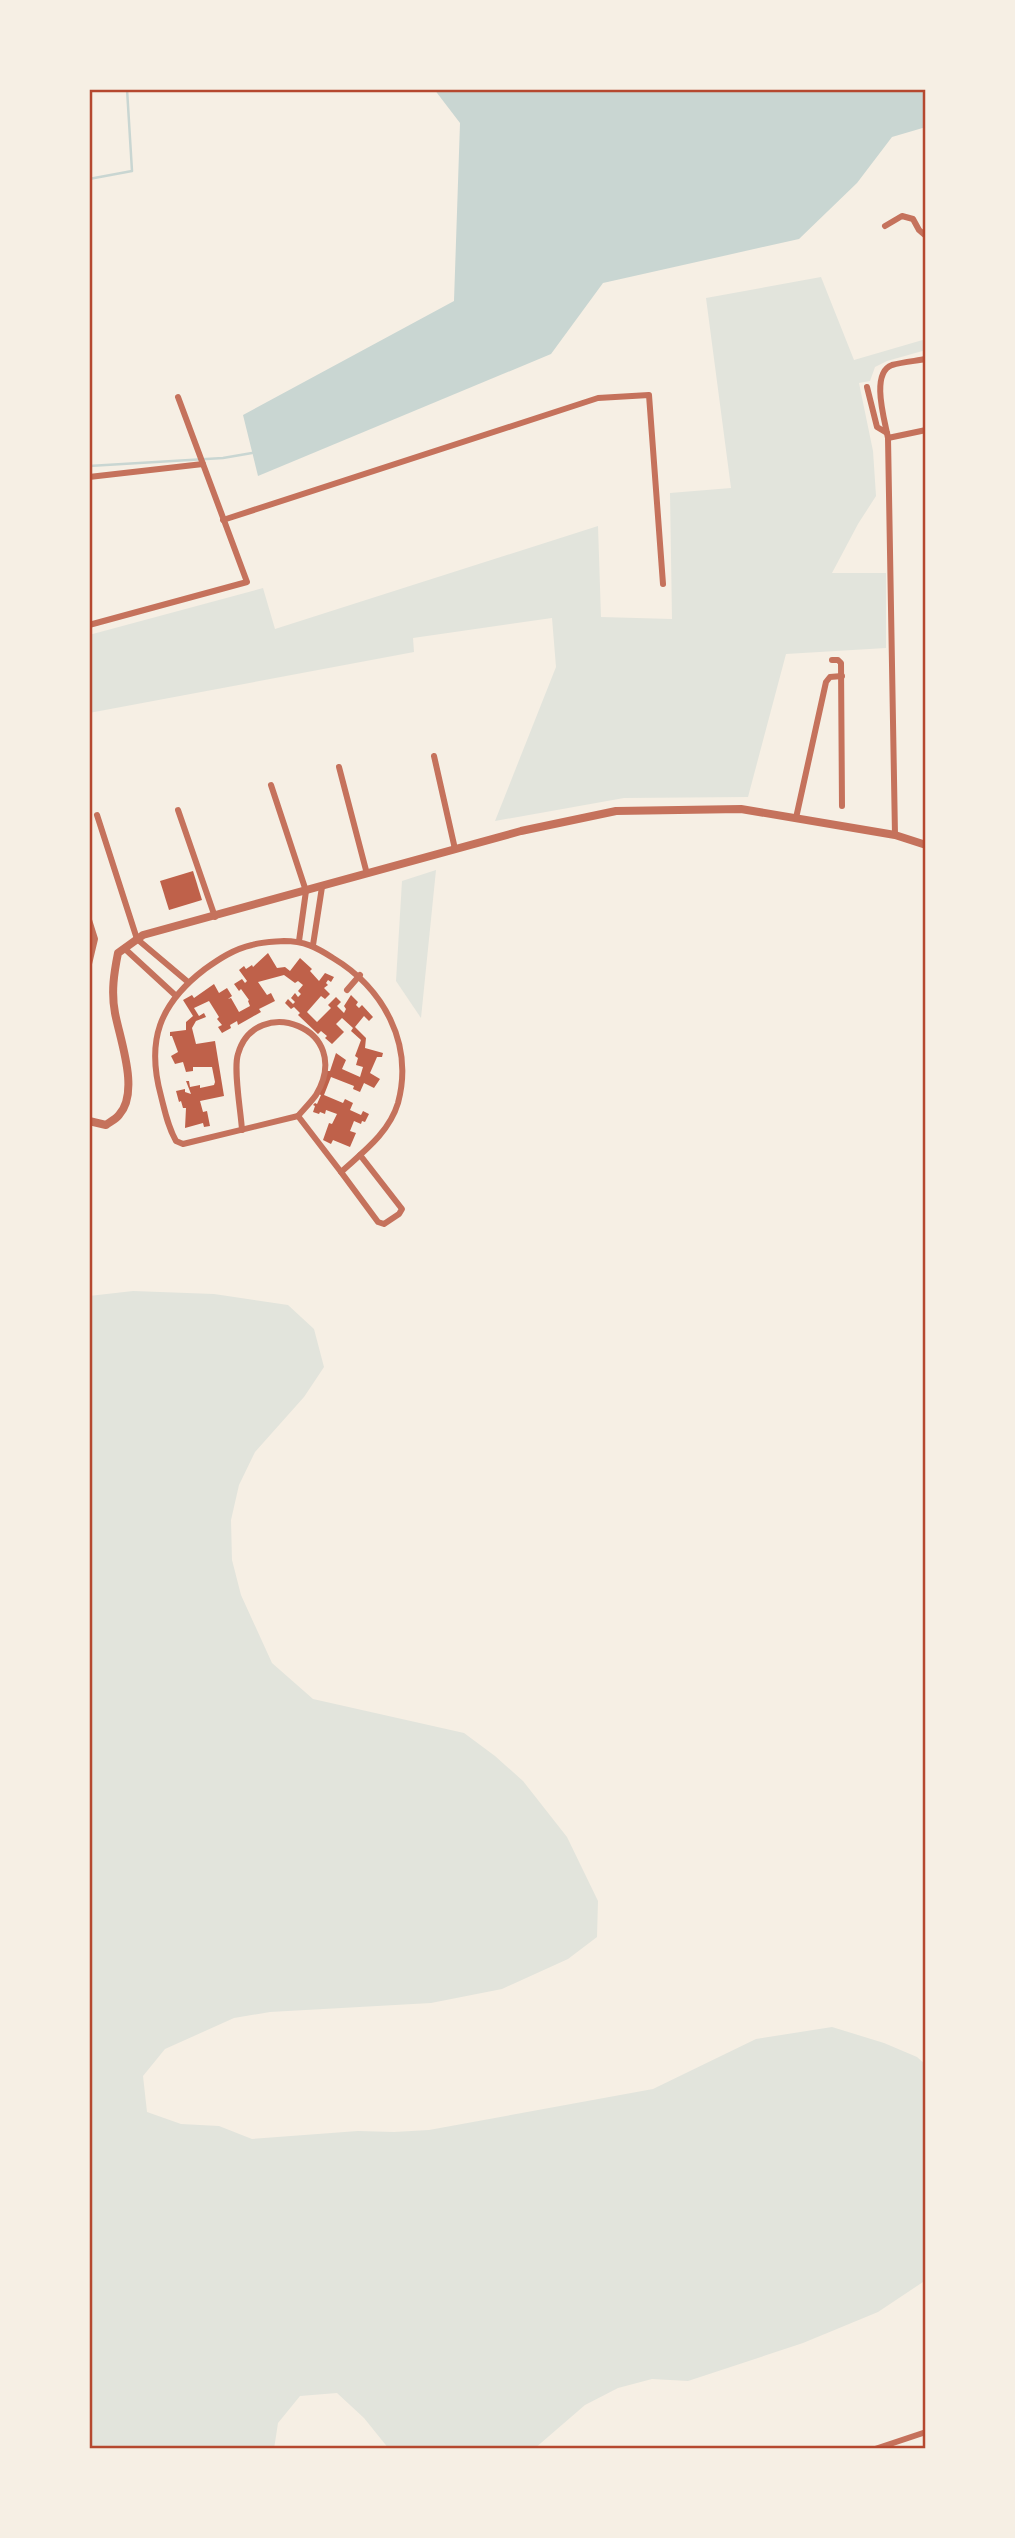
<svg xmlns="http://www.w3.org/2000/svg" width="1015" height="2538" font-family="'DejaVu Sans',sans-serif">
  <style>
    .green { fill: #e2e4dc }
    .water { fill: #c9d6d2 }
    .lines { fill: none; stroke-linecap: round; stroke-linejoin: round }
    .stream { stroke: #c9d6d2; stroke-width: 2.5 }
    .building { fill: #bf614a }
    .minor { stroke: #c5725c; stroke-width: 6 }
    .tertiary { stroke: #c5725c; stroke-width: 8 }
    .neatline { fill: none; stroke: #b5482f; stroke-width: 2.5 }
  </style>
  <rect width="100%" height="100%" fill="#f6efe4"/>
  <!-- green -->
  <g class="green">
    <polygon points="821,277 854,360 926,339 926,350 887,361 875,367 870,381 859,383 873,451 876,496 858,524 832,573 886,573 886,648 786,654 748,797 624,798 495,821 556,667 552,618 413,638 414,652 89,713 89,635 263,588 275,629 598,526 601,617 672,619 670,493 731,488 706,298"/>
    <polygon points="436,870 421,1018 396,981 402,881"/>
    <polygon points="133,1291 214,1294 288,1305 314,1329 324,1367 304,1397 255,1452 239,1485 231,1520 232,1560 241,1595 272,1663 313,1699 464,1733 495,1756 523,1781 567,1837 598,1901 597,1937 568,1959 502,1989 431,2003 270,2012 234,2018 165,2049 143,2076 147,2112 181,2124 219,2126 252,2139 358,2131 394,2132 429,2130 653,2089 756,2039 832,2027 884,2043 917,2057 926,2065 926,2280 878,2312 803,2343 688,2381 652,2379 618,2388 585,2405 534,2449 389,2449 364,2418 337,2393 300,2396 278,2423 274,2449 89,2449 89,1296"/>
  </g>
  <!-- water -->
  <polygon class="water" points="434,89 926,89 926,127 892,137 857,183 799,239 603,283 551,354 258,476 243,415 454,301 460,123"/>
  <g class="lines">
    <!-- stream -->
    <g class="stream">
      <polyline points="89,179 132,171 127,89"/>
      <polyline points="89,466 223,458 252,453"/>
    </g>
  </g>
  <!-- building -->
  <g class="building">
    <polygon points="193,871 202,900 169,910 160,881"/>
    <polygon points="268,953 277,968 285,967 290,971 300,958 312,969 310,971 319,981 325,973 334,977 331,982 328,980 326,983 328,985 324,988 330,994 325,999 321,996 307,1012 317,1022 331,1008 328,1005 336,997 341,1002 337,1006 344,1013 346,1009 344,1006 351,995 358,1002 356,1005 359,1008 362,1005 373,1017 369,1021 364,1016 355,1027 366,1038 365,1048 383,1053 382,1057 377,1057 370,1073 380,1079 374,1088 364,1083 360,1092 353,1089 354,1086 331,1077 324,1095 343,1103 345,1099 353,1103 350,1110 361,1115 363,1111 369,1114 365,1122 362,1121 361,1124 354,1121 350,1131 356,1133 350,1147 333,1140 331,1144 323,1140 329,1123 332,1124 337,1114 326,1110 325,1114 320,1112 319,1114 313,1112 315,1106 313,1105 315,1103 317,1104 321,1095 318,1094 326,1071 330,1071 336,1053 346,1060 342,1069 360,1077 363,1067 356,1065 358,1058 355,1056 361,1040 351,1031 353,1028 342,1018 336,1024 344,1032 332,1044 325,1038 327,1036 321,1031 318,1034 298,1015 300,1013 294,1007 291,1009 285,1003 288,999 293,1004 295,1002 291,998 295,993 298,997 301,994 298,991 303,985 298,981 295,983 284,975 258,982 267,995 271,993 275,1001 259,1009 261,1012 238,1025 237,1021 230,1025 231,1028 222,1033 218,1027 222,1025 217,1019 219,1017 209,1001 194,1008 199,1016 204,1013 206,1017 196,1021 192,1028 196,1044 215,1041 224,1096 200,1101 203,1112 207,1111 210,1126 204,1127 203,1123 185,1128 186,1108 183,1108 181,1101 179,1102 176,1091 185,1089 185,1092 191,1094 186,1081 189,1081 190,1087 200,1085 200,1088 214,1085 215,1082 212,1067 193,1067 193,1071 186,1072 183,1062 175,1064 171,1056 178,1052 172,1036 170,1036 170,1032 186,1030 186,1022 193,1016 183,1000 192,995 194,998 214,984 219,993 227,988 232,996 228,999 231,998 239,1012 250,1006 248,1001 249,1000 241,989 239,991 234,984 242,979 245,983 247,981 239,970 244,966 246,969 252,965 253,967"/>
  </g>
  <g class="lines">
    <!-- minor -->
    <g class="minor">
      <polyline points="885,226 902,216 913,219 919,230 926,236"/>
      <path d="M 926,359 C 915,361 903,362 892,365 C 870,373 885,421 888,438 L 926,430"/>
      <polyline points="867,387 877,427 887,433"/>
      <polyline points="888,438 895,835"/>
      <polyline points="89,477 203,464"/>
      <polyline points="223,520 598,398 649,395 663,584"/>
      <polyline points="89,625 247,582 178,397"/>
      <polyline points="832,660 838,660 841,663 842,806"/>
      <polyline points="434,756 455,849"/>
      <polyline points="339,767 367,874"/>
      <polyline points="271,785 306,891 299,941"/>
      <polyline points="178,810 215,917"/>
      <polyline points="97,815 137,939 188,982"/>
      <polyline points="796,818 826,682 830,677 842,676"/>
      <polyline points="89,920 95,939 89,964"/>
      <path d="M 284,941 C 304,941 316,947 333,958 C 383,988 414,1043 398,1103 C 389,1133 363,1152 341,1172 L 298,1116 L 183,1144 L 176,1141 C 168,1127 165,1112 161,1096 C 146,1041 159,1004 205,969 C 219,959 234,949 252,945 C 262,942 273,942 284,941 Z"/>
      <polyline points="313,945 322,887"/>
      <polyline points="124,948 175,995"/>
      <polyline points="347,990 360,975"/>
      <path d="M 242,1130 C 241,1112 233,1069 238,1054 C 255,993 356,1027 316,1095 C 311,1102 304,1109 298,1116"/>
      <polyline points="341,1172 378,1222 384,1224 399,1214 402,1209 360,1155"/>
      <polyline points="875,2449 926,2432"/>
    </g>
    <!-- tertiary -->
    <path class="tertiary" d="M 89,1121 L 106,1125 C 110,1122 116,1119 119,1115 C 140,1092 120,1040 115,1013 C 111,992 114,973 118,953 L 143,935 L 521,831 L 616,811 L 741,809 L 895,835 L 926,845"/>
  </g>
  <!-- border -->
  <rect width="1015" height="2538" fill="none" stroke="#f6efe4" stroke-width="182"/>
  <rect x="91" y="91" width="833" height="2356" class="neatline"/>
</svg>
